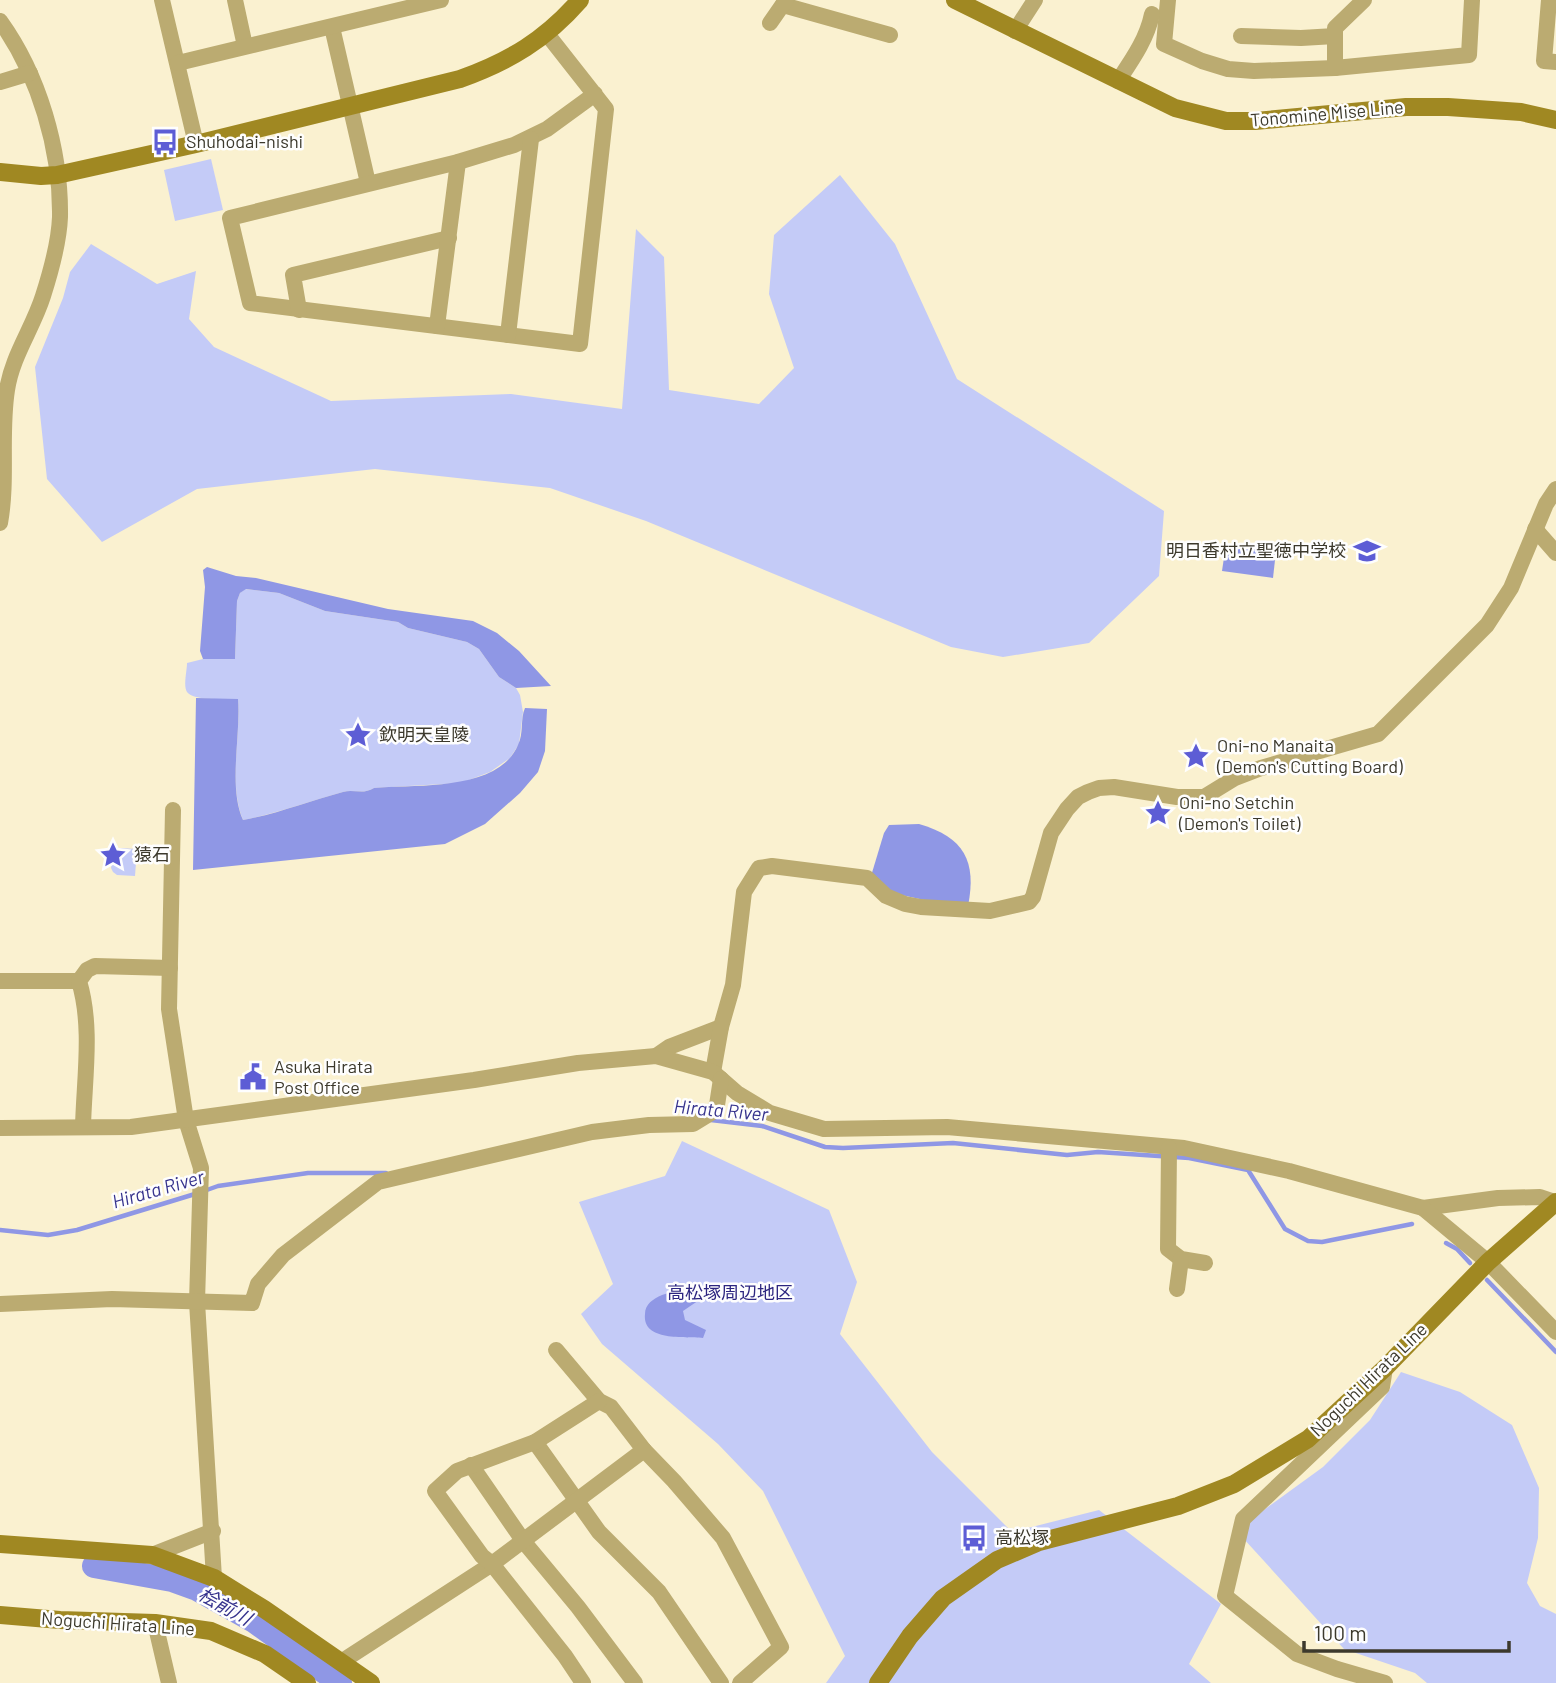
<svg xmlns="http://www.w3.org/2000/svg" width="1556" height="1683" font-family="Barlow,'Noto Sans JP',sans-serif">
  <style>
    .green { fill: #c4cbf7 }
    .water { fill: #8f97e5 }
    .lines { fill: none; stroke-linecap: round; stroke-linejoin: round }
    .stream { stroke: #8f97e5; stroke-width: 4.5 }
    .river { stroke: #8f97e5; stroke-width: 24 }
    .street { stroke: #bbab71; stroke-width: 16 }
    .secondary { stroke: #a08822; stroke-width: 18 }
    .labels { text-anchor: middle; stroke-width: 5; stroke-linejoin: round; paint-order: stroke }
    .street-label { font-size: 18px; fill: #3c392c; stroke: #fefefe }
    .poi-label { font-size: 18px; fill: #3c392c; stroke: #fefefe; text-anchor: start }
    .park-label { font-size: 18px; fill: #2d2680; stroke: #fefefe }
    .water-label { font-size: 19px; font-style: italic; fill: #36338d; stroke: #fefefe }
  </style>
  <rect width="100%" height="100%" fill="#faf1d0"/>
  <!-- green -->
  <g class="green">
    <polygon points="211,159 223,210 175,221 164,170"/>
    <polygon points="840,175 895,244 957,379 1164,511 1159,576 1089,643 1003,657 951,647 646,521 550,488 375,469 197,489 102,542 47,479 35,367 63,298 70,272 91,244 157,284 196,271 189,319 214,347 331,401 511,394 622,409 636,229 664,257 669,390 759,404 794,368 769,294 774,235"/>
    <path d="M 245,589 L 279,593 L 325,611 L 398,622 L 408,628 L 467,642 L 479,649 L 499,677 L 516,688 L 520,695 L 523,712 L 519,744 L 510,758 L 490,772 L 461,783 L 374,788 C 363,795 354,789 343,792 C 309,801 276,814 243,820 C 228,783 241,738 238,699 C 227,699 193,701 187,692 C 183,686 187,671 187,663 L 203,659 L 235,659 L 237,601 L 240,593 Z"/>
    <polygon points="120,848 137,849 135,876 117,875 113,872 111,868 114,849"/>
    <polygon points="682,1141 829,1210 857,1282 840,1334 932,1452 1012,1532 1099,1510 1221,1604 1189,1664 1211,1683 826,1683 845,1656 763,1491 718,1444 602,1344 581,1314 613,1284 579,1202 665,1176"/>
    <polygon points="1401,1372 1460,1392 1512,1425 1539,1488 1538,1538 1527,1583 1540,1606 1556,1614 1556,1683 1427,1683 1415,1673 1344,1649 1243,1538 1250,1520 1323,1467 1370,1420"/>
  </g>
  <!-- water -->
  <g class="water">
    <polygon points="1226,544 1276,551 1273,578 1222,571"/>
    <polygon points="207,567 236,576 256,578 388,609 473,621 497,633 519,651 551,686 516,688 499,677 479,649 467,642 408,628 398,622 325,611 279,593 246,589 240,593 237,601 235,659 203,659 200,651 205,587 203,570"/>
    <path d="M 196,698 L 238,699 C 241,735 228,787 243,820 C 277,814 309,801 343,792 C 354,789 363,795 374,788 C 416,784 498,792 518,745 C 524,733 520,719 525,708 L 547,709 L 545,751 L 538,772 L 520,793 L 485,824 L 445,844 L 193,870 Z"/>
    <path d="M 919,824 C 964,837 977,861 968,906 L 952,906 L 892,893 L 871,876 L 884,833 L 889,825 Z"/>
    <path d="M 713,1283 L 711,1292 L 683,1311 L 685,1320 L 706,1330 L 703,1338 C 685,1336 642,1342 645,1314 C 645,1304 653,1299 662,1295 C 674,1290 689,1298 700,1293 C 705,1291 708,1285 713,1283 Z"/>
  </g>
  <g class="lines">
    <!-- stream -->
    <g class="stream">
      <polyline points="711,1120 762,1126 825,1147 843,1148 953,1143 1067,1155 1098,1152 1189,1158 1248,1170 1285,1229 1308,1241 1322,1242 1412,1224"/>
      <polyline points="204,1191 218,1186 308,1173 386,1173"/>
      <polyline points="0,1230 48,1235 77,1230 195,1194"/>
      <polyline points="1446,1243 1457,1249 1470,1263"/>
      <polyline points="1487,1280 1556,1352"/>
    </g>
    <!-- river -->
    <polyline class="river" points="94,1566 172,1580 197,1589 254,1621 340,1683"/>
    <!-- street -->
    <g class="street">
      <polyline points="162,0 196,144"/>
      <polyline points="235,0 245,46"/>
      <polyline points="1168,0 1164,44 1202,61 1228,69 1254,71 1335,68 1469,55 1472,0"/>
      <polyline points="1549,0 1544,61 1556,62"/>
      <polyline points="783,5 890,35"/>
      <path d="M 0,21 C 39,75 61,150 60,217 C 59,243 51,271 43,296 C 33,328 12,356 7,390 C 0,434 8,479 0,523"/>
      <polyline points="770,23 786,0"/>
      <polyline points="332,27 368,183"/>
      <polyline points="1015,31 1035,0"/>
      <polyline points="547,34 606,109 580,344 250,303 230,218 458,162 514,145 547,129 595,94"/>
      <polyline points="1241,36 1301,38 1335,36"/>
      <polyline points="178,63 441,0"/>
      <polyline points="1335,68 1335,28 1364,0"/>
      <path d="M 1118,81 C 1132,60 1147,39 1152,14"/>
      <polyline points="0,82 30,73"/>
      <polyline points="299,310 293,275 449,238"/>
      <polyline points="437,326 458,162"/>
      <polyline points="508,335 531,139"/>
      <polyline points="1535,529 1556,553"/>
      <polyline points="173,810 169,1009 186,1120 201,1168 197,1302 214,1578"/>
      <polyline points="0,981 79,981"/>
      <polyline points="656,1056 669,1047 721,1027"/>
      <polyline points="713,1072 721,1027 733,985 744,892 759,868 772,866 867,878 886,896 905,904 921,907 990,911 1029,902 1033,897 1051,833 1067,809 1078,797 1088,792 1099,788 1114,787 1177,797 1204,797 1235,778 1261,768 1378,734 1487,625 1511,588 1546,504 1556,489"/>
      <path d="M 83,1127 C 84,1080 93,1027 79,981 L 87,970 L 95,966 L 170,968"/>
      <polyline points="0,1128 131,1127 474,1080 578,1063 656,1056 713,1072 737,1093 770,1113 824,1129 947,1127 1184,1148 1289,1171 1423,1208 1498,1198 1540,1197 1555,1202"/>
      <polyline points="1169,1148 1168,1249 1181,1259 1205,1263"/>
      <polyline points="1423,1208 1488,1262 1556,1332"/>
      <polyline points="1177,1289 1181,1259"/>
      <polyline points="0,1304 112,1299 252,1303 258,1284 283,1255 378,1182 592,1132 649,1125 693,1124 711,1113 717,1105 721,1079"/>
      <polyline points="556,1350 599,1401 611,1407 644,1450"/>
      <polyline points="1385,1368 1382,1387 1243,1519 1225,1596 1297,1654 1337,1669 1385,1683"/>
      <polyline points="535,1442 599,1532 659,1592 721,1683"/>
      <polyline points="471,1465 524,1542 578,1607 635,1683"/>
      <polyline points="152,1555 213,1531"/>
      <polyline points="155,1623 169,1683"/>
      <polyline points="341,1662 492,1564 644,1450 674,1481 723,1538 781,1647 740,1683"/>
      <polyline points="583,1683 565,1656 492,1564 482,1556 435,1491 457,1471 535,1442 599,1401"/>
    </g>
    <!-- secondary -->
    <g class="secondary">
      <polyline points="955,0 1175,108 1226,121 1255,121 1406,107 1448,107 1521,112 1556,120"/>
      <path d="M 0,172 L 41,176 L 57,175 L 196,144 L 460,79 C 510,61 545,40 580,0"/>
      <polyline points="0,1544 152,1555 214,1578 264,1609 371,1683"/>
      <polyline points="0,1615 60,1620 155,1623 211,1631 265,1654 307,1683"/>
      <polyline points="878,1683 910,1636 943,1598 997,1560 1039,1542 1178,1506 1234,1484 1308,1439 1385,1368 1488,1262 1556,1202"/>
    </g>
  </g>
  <!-- icons -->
  <defs>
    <g id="bus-bare" transform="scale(2.1)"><path d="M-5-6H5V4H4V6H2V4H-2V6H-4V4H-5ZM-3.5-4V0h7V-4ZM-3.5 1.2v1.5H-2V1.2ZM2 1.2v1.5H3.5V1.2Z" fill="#5d5dd5" stroke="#fefefe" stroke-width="2.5" paint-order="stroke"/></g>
    <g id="school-bare" transform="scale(2.1)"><path d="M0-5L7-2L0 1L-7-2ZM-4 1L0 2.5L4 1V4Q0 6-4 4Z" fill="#5d5dd5" stroke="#fefefe" stroke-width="2.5" paint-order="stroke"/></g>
    <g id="sight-bare" transform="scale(2.1)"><path d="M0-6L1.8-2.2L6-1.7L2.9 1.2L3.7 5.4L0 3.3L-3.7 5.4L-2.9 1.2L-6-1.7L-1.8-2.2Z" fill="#5d5dd5" stroke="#fefefe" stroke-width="2.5" paint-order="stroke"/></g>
    <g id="civic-bare" transform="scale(2.1)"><path d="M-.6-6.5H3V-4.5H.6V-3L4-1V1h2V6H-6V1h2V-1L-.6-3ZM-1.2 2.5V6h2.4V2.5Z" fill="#5d5dd5" stroke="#fefefe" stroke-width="2.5" paint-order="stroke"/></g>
  </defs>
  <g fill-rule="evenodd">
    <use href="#bus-bare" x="165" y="142"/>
    <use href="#school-bare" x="1367" y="551"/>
    <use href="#sight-bare" x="358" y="735"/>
    <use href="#sight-bare" x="1196" y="756"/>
    <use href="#sight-bare" x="1158" y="813"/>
    <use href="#sight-bare" x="113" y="855"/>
    <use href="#civic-bare" x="253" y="1077"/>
    <use href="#bus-bare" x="974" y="1538"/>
  </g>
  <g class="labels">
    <!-- street labels -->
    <g class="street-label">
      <text transform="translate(1327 114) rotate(-5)" y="6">Tonomine Mise Line</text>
      <text transform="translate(1369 1380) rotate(-44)" y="6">Noguchi Hirata Line</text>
      <text transform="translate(118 1624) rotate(4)" y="6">Noguchi Hirata Line</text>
    </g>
    <!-- poi labels -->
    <g class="poi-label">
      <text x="186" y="148">Shuhodai-nishi</text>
      <text x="1346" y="557" text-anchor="end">明日香村立聖徳中学校</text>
      <text x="379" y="741">欽明天皇陵</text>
      <text x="1217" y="752">Oni-no Manaita<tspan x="1217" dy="21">(Demon's Cutting Board)</tspan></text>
      <text x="1179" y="809">Oni-no Setchin<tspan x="1179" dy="21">(Demon's Toilet)</tspan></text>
      <text x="134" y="861">猿石</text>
      <text x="274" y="1073">Asuka Hirata<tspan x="274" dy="21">Post Office</tspan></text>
      <text x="995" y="1544">高松塚</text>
    </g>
    <!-- park labels -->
    <g class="park-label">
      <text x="730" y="1299">高松塚周辺地区</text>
    </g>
    <!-- water labels -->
    <g class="water-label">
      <text transform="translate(721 1110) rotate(5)" y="7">Hirata River</text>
      <text transform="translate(158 1189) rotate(-16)" y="7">Hirata River</text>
      <text transform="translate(225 1606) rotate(29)" y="7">桧前川</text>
    </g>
  </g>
  <!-- scale -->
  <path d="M1304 1641v10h205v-10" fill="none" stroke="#3c392c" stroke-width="3.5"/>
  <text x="1314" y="1641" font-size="21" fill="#3c392c" stroke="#fefefe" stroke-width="5" paint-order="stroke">100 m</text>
</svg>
